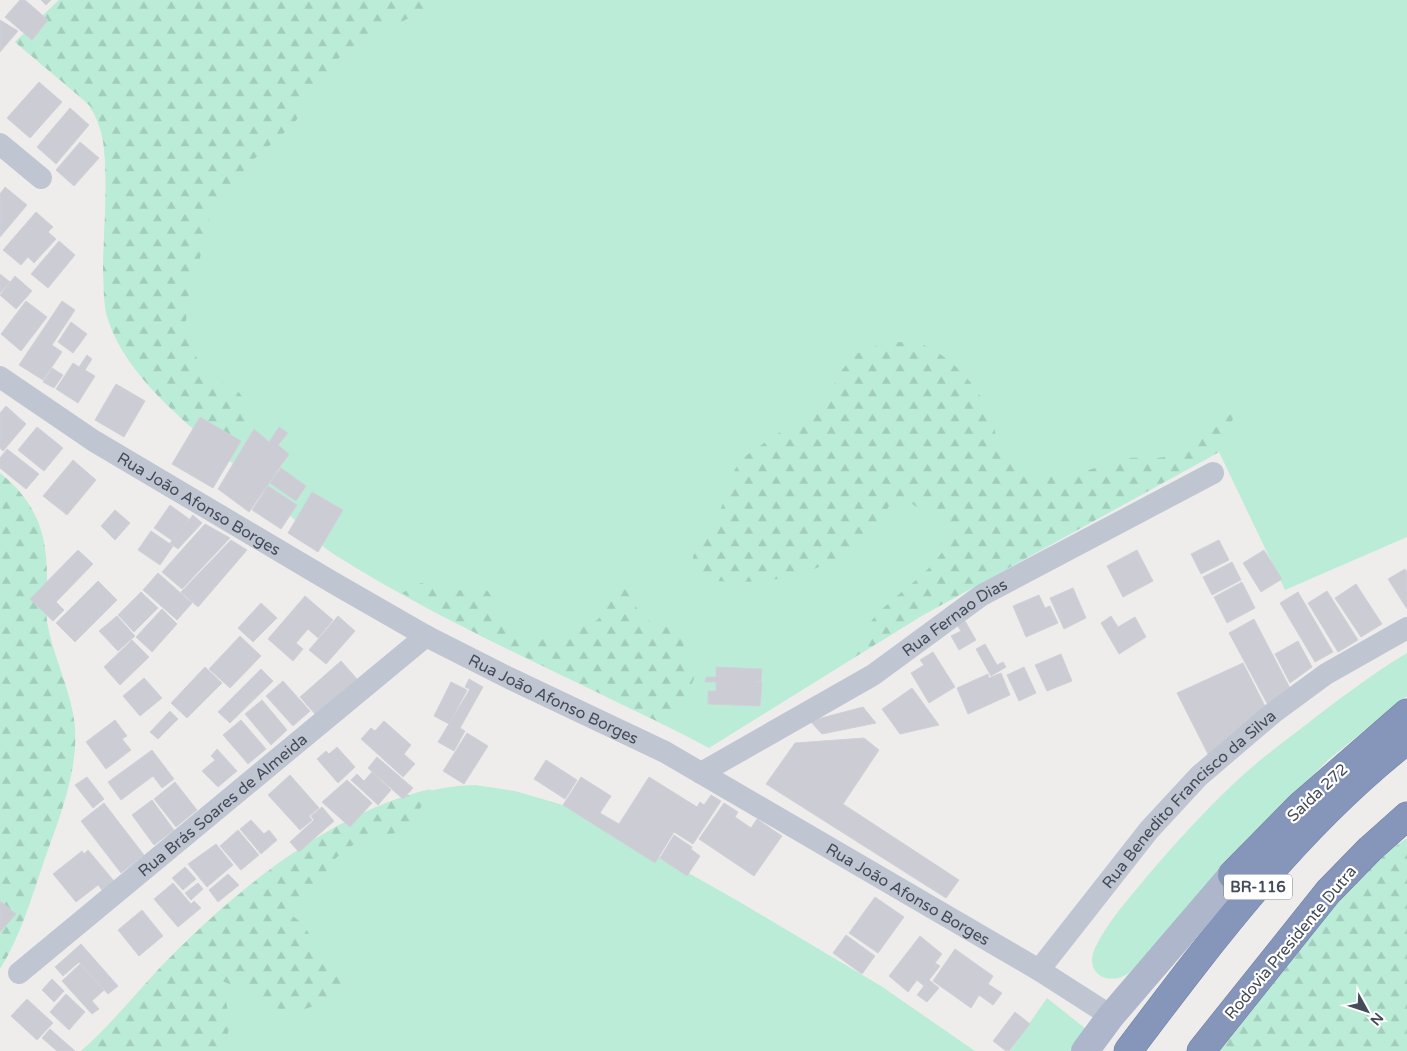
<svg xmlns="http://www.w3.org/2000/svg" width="1407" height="1051" font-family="'Varela Round',sans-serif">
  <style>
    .grass { fill: #bbecd7 }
    .forest { fill: url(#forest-firs) }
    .building { fill: #cccdd4; stroke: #d0d1d8 }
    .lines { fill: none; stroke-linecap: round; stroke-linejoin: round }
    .highway-casing { stroke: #7181a5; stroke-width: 29 }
    .street { stroke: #c0c6d1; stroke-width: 22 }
    .primary { stroke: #adb6ca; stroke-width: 28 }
    .highway { stroke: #8596ba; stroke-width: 28 }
    .labels { text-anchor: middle; stroke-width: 4.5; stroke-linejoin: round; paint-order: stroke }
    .shield { fill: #fff; stroke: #7d828b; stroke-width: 1 }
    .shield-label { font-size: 15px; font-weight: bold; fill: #454c59 }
    .street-label { font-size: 16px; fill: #454c59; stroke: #fff }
  </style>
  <defs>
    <pattern id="forest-firs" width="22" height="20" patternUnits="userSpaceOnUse" patternTransform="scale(1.25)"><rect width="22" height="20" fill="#bbecd7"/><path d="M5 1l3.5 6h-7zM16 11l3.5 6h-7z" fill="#a2ccbb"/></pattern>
  </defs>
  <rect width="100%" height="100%" fill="#efedec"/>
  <!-- grass -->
  <g class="grass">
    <path d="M 59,0 L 1407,0 L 1407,537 L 1285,590 L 1219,452 L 923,615 L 709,748 C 585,683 454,630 335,555 C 322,547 310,534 298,523 C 273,500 247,477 222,454 C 185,421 143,388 119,344 C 82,274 130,154 86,102 L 15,42 Z"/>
    <path d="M 1407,653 L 1407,696 L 1328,760 L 1273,816 L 1130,972 C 1110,988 1083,974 1095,948 C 1108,921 1130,897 1149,874 C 1178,840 1209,806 1243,775 C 1266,754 1292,736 1317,716 C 1346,694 1375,672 1407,653 Z"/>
    <path d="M 475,785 L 515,791 L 563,805 L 641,846 L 738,901 L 881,986 L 975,1051 L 81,1051 C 109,1027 132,998 157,971 C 235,888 356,788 475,785 Z"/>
    <polygon points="1047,998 1091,1033 1077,1051 1010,1051"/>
  </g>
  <!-- forest -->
  <g class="forest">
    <path d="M 59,0 L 449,0 L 361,40 L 334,62 L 293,125 L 254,159 L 227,191 L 210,216 L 200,258 L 190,283 L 185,330 L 201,368 L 212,379 L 237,390 L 247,403 L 250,413 L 246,426 L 225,457 C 182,418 128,378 108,320 C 103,306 104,287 103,272 C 103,233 112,146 96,113 C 94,109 89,105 86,102 L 15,42 Z"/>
    <path d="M 902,342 C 909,343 918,343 924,345 C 951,357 977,385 989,412 C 994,423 995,437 1001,448 C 1010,464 1042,477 1060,476 C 1082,474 1102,465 1122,459 C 1135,456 1150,460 1164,457 C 1195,451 1215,427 1238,407 L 1219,452 L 923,615 L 855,657 C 864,601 932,586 951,535 L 943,524 L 900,496 C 887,503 890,507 882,519 C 877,526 869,533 863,538 C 820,580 757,587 700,579 L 694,567 L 693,556 L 716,521 L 725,498 L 726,485 L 741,459 L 799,419 L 831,390 L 842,370 L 856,354 L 882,343 Z"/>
    <path d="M 0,473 C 37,503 47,533 47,579 C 47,593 45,608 47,621 C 53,658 72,691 75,728 C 78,774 58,821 43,864 C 31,900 20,937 0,969 Z"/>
    <path d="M 433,581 L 462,591 L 474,586 L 483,586 C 503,605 494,632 523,643 L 542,633 L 563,639 C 569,634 576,628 583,625 C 590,623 596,623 601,616 C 610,605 604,591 625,589 C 633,598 634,608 644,617 C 655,627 666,625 676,631 C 684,636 683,644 685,651 C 687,658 696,663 696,671 C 696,679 675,719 669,727 L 483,637 L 402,593 L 421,583 Z"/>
    <path d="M 431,789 L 412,823 L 402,831 L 353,845 L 337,857 L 314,888 L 285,911 L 301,922 L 323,954 L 339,965 L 349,987 L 346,995 L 305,1009 L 288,1011 L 276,1008 L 263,999 L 220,980 C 228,1008 233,1022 224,1051 L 81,1051 C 109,1027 132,998 157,971 C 228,897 329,812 431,789 Z"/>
    <polygon points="1407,838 1407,1051 1211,1051 1334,899 1383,855"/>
  </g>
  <!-- building -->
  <g class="building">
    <polygon points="20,0 25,0 48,20 32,40 5,17"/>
    <polygon points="41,0 51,0 46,5"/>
    <polygon points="0,20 18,31 0,52"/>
    <polygon points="39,82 62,102 30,138 7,118"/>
    <polygon points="70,108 89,125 56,164 37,147"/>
    <polygon points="80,142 99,158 74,186 56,170"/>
    <polygon points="5,187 27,205 0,237 0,194"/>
    <polygon points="36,212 53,227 48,232 56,239 34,263 28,257 21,265 3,250"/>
    <polygon points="59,241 75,255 48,288 31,274"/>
    <polygon points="0,274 10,282 0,293"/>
    <polygon points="15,276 32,291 16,309 0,295"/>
    <polygon points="26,301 47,317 21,351 1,334"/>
    <polygon points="62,301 75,310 52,345 62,352 43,380 19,365"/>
    <polygon points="71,322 87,334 73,353 58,342"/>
    <polygon points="87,355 92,359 85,370 95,376 78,403 56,389 73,363 79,367"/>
    <polygon points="52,368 63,375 54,388 43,382"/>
    <polygon points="116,384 145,401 124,437 95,420"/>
    <polygon points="6,406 26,424 3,451 0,448 0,413"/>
    <polygon points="200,417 241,441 213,488 172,464"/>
    <polygon points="37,427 63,448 44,471 18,450"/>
    <polygon points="279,427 288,433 278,445 289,454 249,512 218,489 254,429 269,442"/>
    <polygon points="7,449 39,474 26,489 0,468 0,458"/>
    <polygon points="73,460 96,480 67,515 43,496"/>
    <polygon points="281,468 306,486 296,501 270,483"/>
    <polygon points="268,486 297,505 281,529 252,510"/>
    <polygon points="312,492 343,510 318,552 288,533"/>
    <polygon points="170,505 189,519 173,541 154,528"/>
    <polygon points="115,510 130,523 115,540 101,526"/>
    <polygon points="193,515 202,523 178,549 170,543"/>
    <polygon points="205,524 230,538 182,589 162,572"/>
    <polygon points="151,531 173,546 160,565 138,550"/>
    <polygon points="231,540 247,550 198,607 181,592"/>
    <polygon points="1219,540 1229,560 1201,574 1191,554"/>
    <polygon points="78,550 93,564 56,602 64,610 53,621 30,599"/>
    <polygon points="1137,550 1153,581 1123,597 1107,566"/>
    <polygon points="1264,550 1282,579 1261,592 1243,563"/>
    <polygon points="1232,562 1241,580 1212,595 1203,577"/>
    <polygon points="1405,569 1407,572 1407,609 1388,579"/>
    <polygon points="158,573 192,603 177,620 143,590"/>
    <polygon points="98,581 117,600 75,642 56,623"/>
    <polygon points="1242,582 1255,608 1227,623 1214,597"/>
    <polygon points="1356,584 1382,624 1361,637 1335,598"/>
    <polygon points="1073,588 1086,618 1064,629 1050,598"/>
    <polygon points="1327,591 1358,640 1338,652 1308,603"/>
    <polygon points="141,592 158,608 134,632 118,615"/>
    <polygon points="1298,592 1333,652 1315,662 1280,603"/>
    <polygon points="1039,595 1045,608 1050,606 1058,623 1026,637 1013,606"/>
    <polygon points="305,596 333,620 318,638 308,629 296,643 303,649 293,661 268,639"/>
    <polygon points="261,603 277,618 253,642 238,628"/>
    <polygon points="162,609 177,624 152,652 136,637"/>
    <polygon points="117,616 135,636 118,651 99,631"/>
    <polygon points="338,616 355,631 326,664 309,650"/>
    <polygon points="1111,616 1118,627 1135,617 1146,637 1119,654 1101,623"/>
    <polygon points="1254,619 1293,694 1269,707 1229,633"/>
    <polygon points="965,621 976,640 959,650 951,636 961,631 957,625"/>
    <polygon points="240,636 261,656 230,688 209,669"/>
    <polygon points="132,640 149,657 120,685 104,667"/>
    <polygon points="1298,641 1312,667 1290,683 1275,654"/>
    <polygon points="985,644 997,665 1003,662 1006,667 991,676 976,649"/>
    <polygon points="933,652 955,687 929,703 911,673 924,665 920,660"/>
    <polygon points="1061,654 1072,681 1047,691 1035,665"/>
    <polygon points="341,661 357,679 316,715 300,697"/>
    <polygon points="1243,663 1267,710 1210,758 1177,693"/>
    <polygon points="205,667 222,683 187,718 171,703"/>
    <polygon points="716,667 762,669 761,682 755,681 762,683 760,706 708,704 708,691 716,691 716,682 705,682 706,677 716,677"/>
    <polygon points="1024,667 1036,693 1019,701 1007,675"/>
    <polygon points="261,669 273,681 230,723 218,712"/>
    <polygon points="1001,673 1010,695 968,714 957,688 988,674 989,678"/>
    <polygon points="144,678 162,698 140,716 123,696"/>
    <polygon points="469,679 483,687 460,728 465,731 454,751 438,742 470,689 465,687"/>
    <polygon points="283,681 310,711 293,726 266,696"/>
    <polygon points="451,682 467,690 449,724 434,716"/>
    <polygon points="912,688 939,725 900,734 882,709"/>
    <polygon points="262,700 287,730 271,745 245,714"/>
    <polygon points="863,707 876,723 822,734 810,721"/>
    <polygon points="170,711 178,719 158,739 150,732"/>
    <polygon points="115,720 127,736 122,739 131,750 106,769 86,742"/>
    <polygon points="241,720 266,749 248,764 223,735"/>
    <polygon points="384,721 411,745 404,754 415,764 403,777 361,739 371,728 375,731"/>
    <polygon points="467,733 488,746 464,784 443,771"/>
    <polygon points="864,738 879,750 843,804 959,880 946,898 766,784 795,743"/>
    <polygon points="337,747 355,767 338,783 317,759 326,751 329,754"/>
    <polygon points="217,749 237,771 218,787 202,771 215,760 211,756"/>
    <polygon points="152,750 174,779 162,788 153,776 121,800 108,782"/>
    <polygon points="377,757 413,788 403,799 368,768"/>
    <polygon points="546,760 577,780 565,799 534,779"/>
    <polygon points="372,772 391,790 378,805 351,780 357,774 364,781"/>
    <polygon points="290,775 319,808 309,816 312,820 300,830 268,795"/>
    <polygon points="87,777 104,799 93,808 75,785"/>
    <polygon points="581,777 611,796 600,813 619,824 649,777 697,807 700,802 704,805 711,795 721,801 693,844 674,832 655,863 563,805"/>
    <polygon points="347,780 372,803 350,827 322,802"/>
    <polygon points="175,782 197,810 176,827 154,799"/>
    <polygon points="152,800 174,830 154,845 132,815"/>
    <polygon points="104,803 144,855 121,873 81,821"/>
    <polygon points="724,803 738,812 735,817 751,828 757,819 782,836 754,876 699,839"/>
    <polygon points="322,807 334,821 299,852 290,842 314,820 311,816"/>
    <polygon points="251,820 264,834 269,830 277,840 261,854 240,829"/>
    <polygon points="238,830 259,855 241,870 220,846"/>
    <polygon points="674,835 692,847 691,849 700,856 687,876 660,858"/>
    <polygon points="216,844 233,865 207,887 188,864"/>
    <polygon points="88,850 114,881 102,890 98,885 76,902 53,874 82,851 84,854"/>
    <polygon points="185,867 196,879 183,890 172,878"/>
    <polygon points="228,874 239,885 218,902 209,890"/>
    <polygon points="173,883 191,904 194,901 201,908 178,927 154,899"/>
    <polygon points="198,883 203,889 191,900 185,893"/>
    <polygon points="875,897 904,917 878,953 849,933"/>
    <polygon points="0,901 16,914 0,932"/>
    <polygon points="142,910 163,936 139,956 118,930"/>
    <polygon points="846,935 875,956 862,974 833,953"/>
    <polygon points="920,936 942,954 935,963 940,966 929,980 939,988 927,1002 917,995 924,986 917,980 908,992 889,976"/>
    <polygon points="81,944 118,986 108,994 79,962 63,976 55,967"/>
    <polygon points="955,949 993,976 988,984 1002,993 993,1005 979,995 971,1008 933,981"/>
    <polygon points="80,964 104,990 92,1001 99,1009 92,1014 62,981"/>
    <polygon points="52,979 64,991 54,1002 42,990"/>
    <polygon points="66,994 85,1012 69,1030 50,1012"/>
    <polygon points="27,999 53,1023 37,1040 11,1016"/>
    <polygon points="1015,1012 1030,1024 1009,1051 1006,1051 993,1041"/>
    <polygon points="50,1029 75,1051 57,1051 42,1038"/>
  </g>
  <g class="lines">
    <!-- highway casing -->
    <g class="highway-casing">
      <g id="highway">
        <polyline points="1232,875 1300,806 1407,713"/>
        <path d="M 1128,1051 C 1211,941 1297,826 1407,740"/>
        <polyline points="1201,1051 1328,892 1370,849 1407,816"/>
      </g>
    </g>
    <!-- street -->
    <g class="street">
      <polyline points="0,144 41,178"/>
      <path id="s1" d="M 0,377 L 94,441 L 332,582 L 426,636 L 509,678 L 665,752 L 1039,970 L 1111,1016"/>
      <path id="s2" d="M 701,773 L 873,675 L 982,595 L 1213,473"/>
      <path id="s3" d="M 1039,970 L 1149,830 L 1199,776 L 1273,713 L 1326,674 L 1407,628"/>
      <path id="s4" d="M 19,973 L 426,636"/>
    </g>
    <!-- primary -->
    <polyline class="primary" points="1085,1051 1111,1016 1232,875"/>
    <!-- highway -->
    <use href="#highway" class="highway"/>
  </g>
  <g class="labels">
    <!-- shield labels -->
    <rect class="shield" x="1224" y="874.5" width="68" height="25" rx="4"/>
    <g class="shield-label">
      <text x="1258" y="892">BR-116</text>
    </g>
    <!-- street labels -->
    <g class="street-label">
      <text dy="6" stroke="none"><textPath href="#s1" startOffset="236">Rua João Afonso Borges</textPath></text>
      <text dy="6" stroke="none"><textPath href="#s2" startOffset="298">Rua Fernao Dias</textPath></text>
      <text dy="6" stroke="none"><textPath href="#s1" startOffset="641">Rua João Afonso Borges</textPath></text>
      <text transform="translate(1317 792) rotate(-43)" y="6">Saída 272</text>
      <text dy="6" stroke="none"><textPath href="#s3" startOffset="228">Rua Benedito Francisco da Silva</textPath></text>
      <text dy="6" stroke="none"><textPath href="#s4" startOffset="264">Rua Brás Soares de Almeida</textPath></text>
      <text dy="6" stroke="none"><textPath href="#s1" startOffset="1046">Rua João Afonso Borges</textPath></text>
      <text transform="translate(1290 942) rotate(-50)" y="6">Rodovia Presidente Dutra</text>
    </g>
  </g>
  <!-- north arrow -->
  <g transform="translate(1367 1011) rotate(130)" stroke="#ffffff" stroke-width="4" paint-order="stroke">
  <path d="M0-4L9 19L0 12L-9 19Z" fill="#454c59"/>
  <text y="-8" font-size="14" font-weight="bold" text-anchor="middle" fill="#454c59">N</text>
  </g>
</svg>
